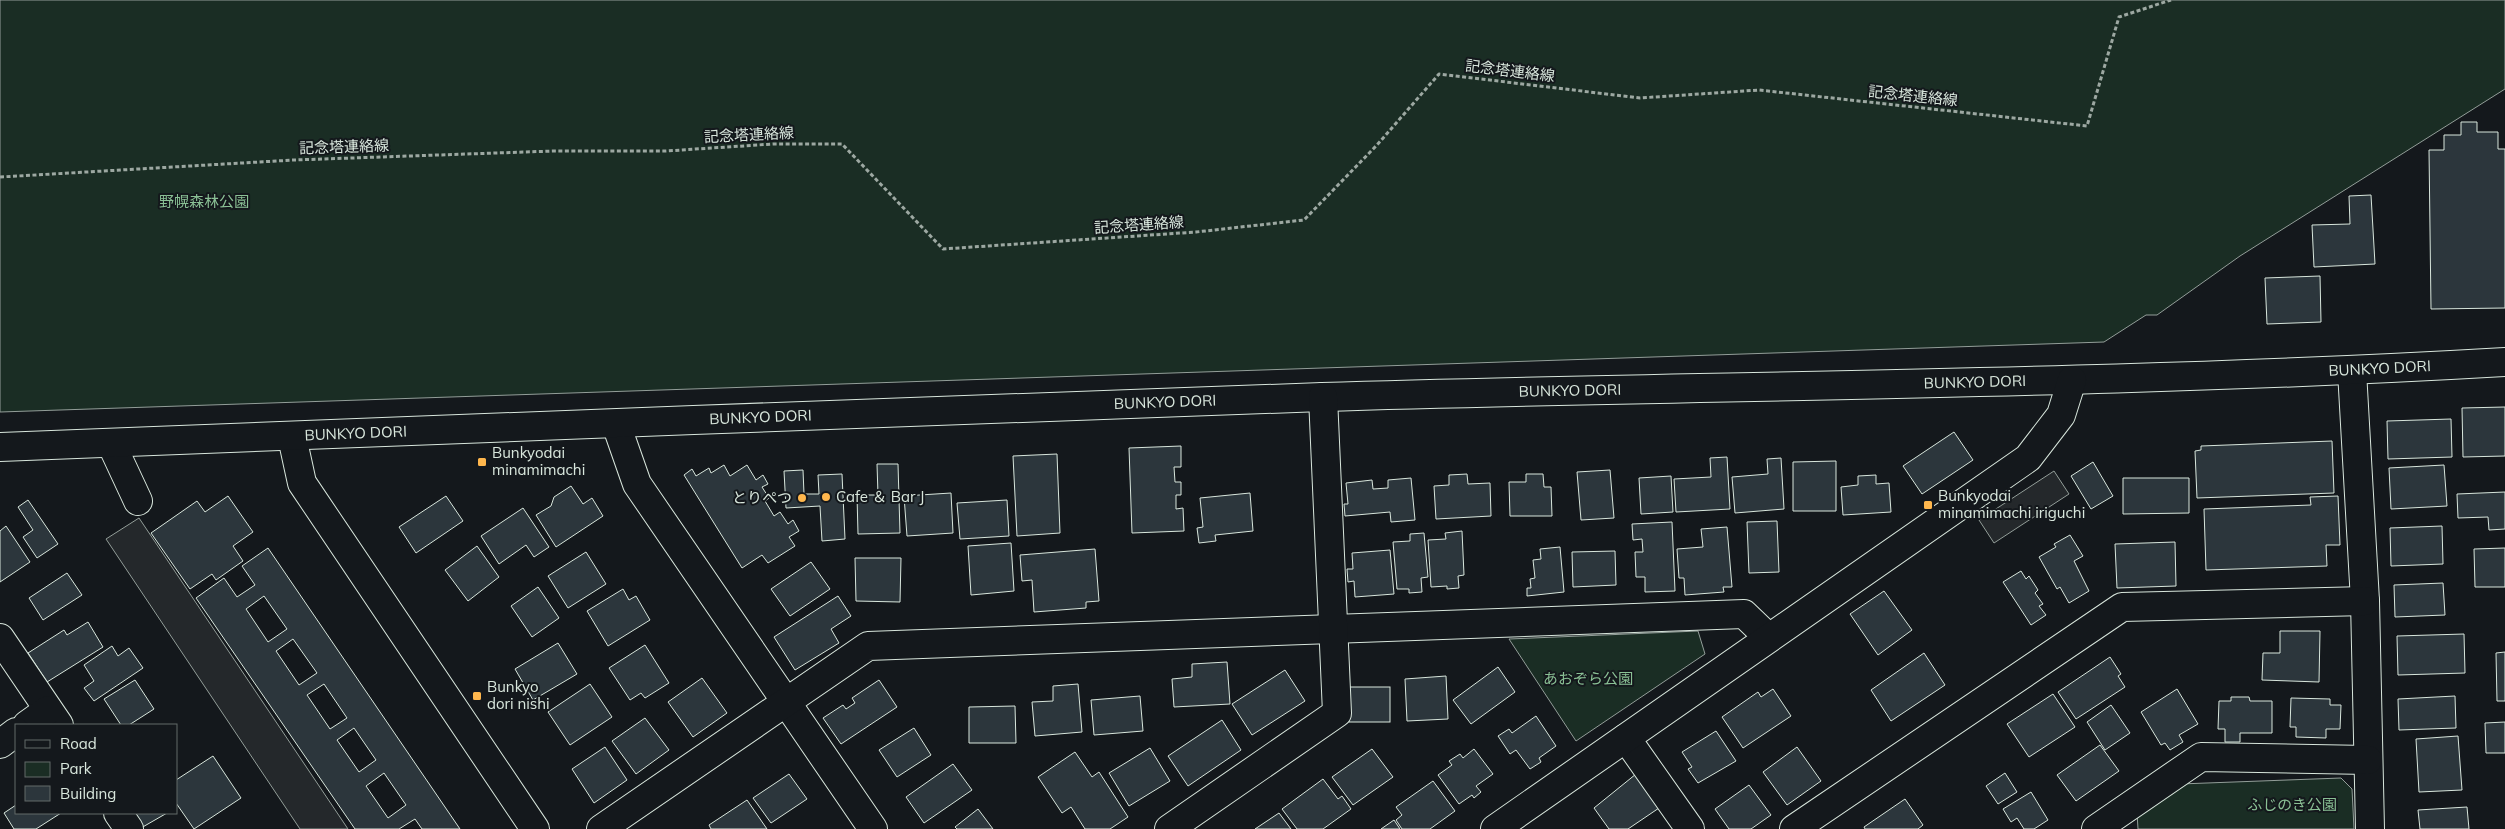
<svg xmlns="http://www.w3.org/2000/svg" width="2505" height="829" font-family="Mulish,'Noto Sans JP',sans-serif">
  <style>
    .green { fill: #1a2d24; stroke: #939e99 }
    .parking { fill: #24282b; stroke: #939e99 }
    .building { fill: #2c363c; stroke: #d8e6dc; fill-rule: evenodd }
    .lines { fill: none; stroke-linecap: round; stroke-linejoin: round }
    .minor-casing { stroke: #d8e6dc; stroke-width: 30 }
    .path { stroke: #9da8a2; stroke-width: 3; stroke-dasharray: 4 2.5; stroke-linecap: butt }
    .minor { stroke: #14181c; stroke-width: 28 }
    .poi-dot { fill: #ffb74d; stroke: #14181c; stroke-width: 2 }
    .labels { text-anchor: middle; stroke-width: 4; stroke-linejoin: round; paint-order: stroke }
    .street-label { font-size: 15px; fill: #d8e6dc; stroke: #14181c }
    .park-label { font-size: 15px; fill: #8ac095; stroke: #14181c }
    .poi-label { font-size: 15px; fill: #d8e6dc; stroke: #14181c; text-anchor: start }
  </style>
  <rect width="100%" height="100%" fill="#14181c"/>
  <!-- green -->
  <g class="green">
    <polygon points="0,0 2505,0 2505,89 2240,256 2157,315 2146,315 2104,342 0,412"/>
    <polygon points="1698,631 1705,654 1576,741 1509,639"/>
    <polygon points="2341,778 2352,789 2354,829 2138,829 2137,813 2180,784"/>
  </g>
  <!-- parking -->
  <g class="parking">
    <polygon points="2054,471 2069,494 1994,543 1979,520"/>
    <polygon points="139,518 348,829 300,829 106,539"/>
  </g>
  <!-- building -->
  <g class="building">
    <polygon points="2461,122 2477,122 2477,132 2498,132 2498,149 2505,149 2505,308 2431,309 2429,150 2444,150 2444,135 2461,135"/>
    <polygon points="2371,195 2375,264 2314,267 2312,225 2350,224 2349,196"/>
    <polygon points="2320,276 2321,322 2267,324 2265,278"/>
    <polygon points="2505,407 2505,456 2463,457 2462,408"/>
    <polygon points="2451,419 2452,457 2388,459 2387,421"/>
    <polygon points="1954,432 1973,460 1922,494 1903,466"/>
    <polygon points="2332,441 2334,493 2197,498 2195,451 2201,450 2201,446"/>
    <polygon points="1181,446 1181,467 1174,467 1175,482 1181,482 1181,495 1176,495 1176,509 1183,508 1184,531 1132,533 1129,448"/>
    <polygon points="1057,454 1060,533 1017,536 1013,456"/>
    <polygon points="1727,457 1730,509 1676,512 1674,479 1711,477 1710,458"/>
    <polygon points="1781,458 1784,509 1735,513 1732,477 1768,474 1767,459"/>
    <polygon points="1836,461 1836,511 1793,511 1793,462"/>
    <polygon points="2093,462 2113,496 2091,509 2071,476"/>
    <polygon points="877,464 898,464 900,533 858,534 857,495 878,495"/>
    <polygon points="724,465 730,476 747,465 756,480 763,475 768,484 762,487 769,498 765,501 774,516 780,512 788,524 793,520 799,531 789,537 795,546 768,563 762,555 742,568 684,475 692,469 696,476 709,468 711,473"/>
    <polygon points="2444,465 2447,506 2391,509 2389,468"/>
    <polygon points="803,470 804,494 819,494 818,475 842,474 845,539 822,541 820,506 786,508 784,471"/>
    <polygon points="1610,470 1614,518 1581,520 1577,472"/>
    <polygon points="1467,474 1468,484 1490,483 1491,516 1436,519 1434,486 1449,485 1449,475"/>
    <polygon points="1526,474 1543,474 1544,487 1551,487 1552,516 1510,516 1509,482 1526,482"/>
    <polygon points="1876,475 1876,484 1889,483 1891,512 1843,515 1841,487 1858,485 1858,476"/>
    <polygon points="1671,476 1673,512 1641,514 1639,478"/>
    <polygon points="1411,478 1415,520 1391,522 1390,512 1345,516 1344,504 1348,504 1346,483 1372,480 1373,489 1388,488 1388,480"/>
    <polygon points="2123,478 2189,478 2189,513 2123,514"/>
    <polygon points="571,486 583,504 592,498 603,516 556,547 536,515 551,506 554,497"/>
    <polygon points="2505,492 2505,529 2489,530 2488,517 2458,518 2457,494"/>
    <polygon points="951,493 953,533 907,536 904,496"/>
    <polygon points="1250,493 1253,531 1215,535 1216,541 1199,543 1197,528 1203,527 1200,498"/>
    <polygon points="228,496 253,532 233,546 243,561 216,580 212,574 190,589 151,533 197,501 205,512"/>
    <polygon points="446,496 463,521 416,553 399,527"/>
    <polygon points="2338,496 2340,545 2326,545 2327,566 2206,570 2204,509 2311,505 2310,497"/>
    <polygon points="28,500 58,544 37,558 23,537 33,530 18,507"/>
    <polygon points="1007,500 1009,536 960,539 957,503"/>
    <polygon points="523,508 549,547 534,557 526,545 499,564 481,536"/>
    <polygon points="1777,521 1779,572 1749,573 1747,522"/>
    <polygon points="1672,522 1675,591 1645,592 1645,577 1636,577 1635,552 1643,552 1642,539 1633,540 1632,524"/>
    <polygon points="6,526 30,562 0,582 0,531"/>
    <polygon points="2442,526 2443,564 2391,566 2390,528"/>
    <polygon points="1727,527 1732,587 1723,587 1724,592 1685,595 1684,578 1679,578 1677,549 1703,547 1701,529"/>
    <polygon points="1462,531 1464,575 1458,576 1459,588 1447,589 1447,586 1431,587 1428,540 1446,539 1445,533"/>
    <polygon points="1424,533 1428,577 1421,578 1422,592 1409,593 1409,589 1397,589 1393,542 1410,541 1410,534"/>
    <polygon points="2070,535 2083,556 2074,561 2089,591 2069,603 2060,587 2057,589 2039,557 2056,547 2054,544"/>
    <polygon points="2175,542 2176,586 2117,588 2115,544"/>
    <polygon points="1011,543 1014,591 971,595 968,546"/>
    <polygon points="477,546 499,577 468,601 445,570"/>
    <polygon points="1560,547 1564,592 1527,596 1527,588 1531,588 1530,579 1535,578 1533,560 1541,559 1540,549"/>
    <path d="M 268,548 L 460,829 L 422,829 L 415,819 L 399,829 L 355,829 L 196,598 L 224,578 L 237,597 L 255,585 L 242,566 ZM 264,596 L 287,629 L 268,642 L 246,609 ZM 293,639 L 317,673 L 299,685 L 276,651 ZM 324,684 L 347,718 L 330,729 L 307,695 ZM 354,728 L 376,760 L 359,772 L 337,740 ZM 384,773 L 406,805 L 388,818 L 366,786 Z"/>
    <polygon points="2505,548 2505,587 2475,587 2474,549"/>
    <polygon points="1095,549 1099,601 1086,602 1086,608 1034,612 1032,580 1022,581 1020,555"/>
    <polygon points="1390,550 1394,594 1355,597 1354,581 1348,582 1347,569 1353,569 1352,553"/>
    <polygon points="1615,551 1616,585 1573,587 1572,552"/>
    <polygon points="586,552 606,584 568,608 548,576"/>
    <polygon points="855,558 901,558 900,602 856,601"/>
    <polygon points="811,562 830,589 790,616 771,589"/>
    <polygon points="2021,571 2026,579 2029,576 2038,590 2035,593 2043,604 2039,606 2046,615 2031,625 2003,582"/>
    <polygon points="67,573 82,595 43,620 29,598"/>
    <polygon points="2443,583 2445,615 2395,617 2394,585"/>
    <polygon points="538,587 559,618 532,637 511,606"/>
    <polygon points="623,589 629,600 636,596 650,620 608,646 587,611"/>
    <polygon points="1884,591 1912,630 1878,655 1850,614"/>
    <polygon points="838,596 851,616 831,629 839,643 795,670 774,637"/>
    <polygon points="88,622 103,647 47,682 28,653 64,630 67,635"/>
    <polygon points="2280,631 2320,631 2319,682 2262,680 2263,653 2280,653"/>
    <polygon points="2464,634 2465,673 2398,675 2397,636"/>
    <polygon points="558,643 577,674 533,700 515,669"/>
    <polygon points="645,645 669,683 645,698 641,693 630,700 609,668"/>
    <polygon points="112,646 118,656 129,648 143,668 94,701 84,688 94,681 84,665"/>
    <polygon points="2505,652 2505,701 2497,701 2496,653"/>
    <polygon points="1924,653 1945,685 1891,721 1871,690"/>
    <polygon points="2110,657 2121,674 2118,676 2125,687 2076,719 2058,692"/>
    <polygon points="1227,662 1230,704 1174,707 1172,679 1192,677 1192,664"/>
    <polygon points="1498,667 1515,692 1471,724 1453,700"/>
    <polygon points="1285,670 1305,701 1252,735 1232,704"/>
    <polygon points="1446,676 1448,719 1407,721 1405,679"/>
    <polygon points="702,678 727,713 693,737 668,702"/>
    <polygon points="135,680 154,709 129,725 121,725 104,699"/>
    <polygon points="879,680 897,707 841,744 823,718 843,705 846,709 855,703 852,698"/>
    <polygon points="590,684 612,717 570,745 548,712"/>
    <polygon points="1078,684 1082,732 1035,736 1032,702 1053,701 1053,686"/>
    <rect x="1349" y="687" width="41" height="35"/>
    <polygon points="1773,689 1791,716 1743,748 1722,717 1758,692 1761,697"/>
    <polygon points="2177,689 2198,724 2179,735 2183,742 2170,750 2165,743 2161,745 2141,712"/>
    <polygon points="2053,694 2075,727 2029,757 2007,724"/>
    <polygon points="1140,696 1143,731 1094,735 1091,700"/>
    <polygon points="2455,696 2456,728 2399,730 2398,699"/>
    <polygon points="2231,697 2249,697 2250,701 2272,701 2272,733 2240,733 2240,742 2225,742 2225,729 2218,729 2219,701 2231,701"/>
    <polygon points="2291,698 2330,699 2330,705 2341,705 2340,729 2326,729 2326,738 2296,737 2296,727 2290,727"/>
    <polygon points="2111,705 2130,733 2105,750 2087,722"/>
    <polygon points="1015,706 1016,743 969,743 969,707"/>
    <polygon points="1536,716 1556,746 1539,758 1541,762 1530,769 1516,750 1510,754 1498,736 1509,729 1512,733"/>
    <polygon points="645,718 669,750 636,774 612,741"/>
    <polygon points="1222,720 1241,750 1188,786 1168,756"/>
    <polygon points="2505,722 2505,753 2486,753 2485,723"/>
    <polygon points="914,728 931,755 897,777 879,750"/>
    <polygon points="1716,731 1736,761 1698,783 1688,769 1692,767 1682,752"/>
    <polygon points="2458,736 2462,790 2419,792 2416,739"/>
    <polygon points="2100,745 2119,771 2076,801 2057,775"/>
    <polygon points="605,747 627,780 594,803 572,769"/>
    <polygon points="1797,747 1821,781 1787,805 1763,772"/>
    <polygon points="1150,748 1170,781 1129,806 1109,773"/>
    <polygon points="1372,749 1393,777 1353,805 1332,777"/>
    <polygon points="1474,749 1493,774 1476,786 1481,792 1474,798 1472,795 1459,804 1438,775 1452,765 1449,761 1460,754 1463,758"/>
    <polygon points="1075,752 1092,777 1099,772 1128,817 1110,829 1085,829 1071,807 1062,813 1038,777"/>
    <polygon points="213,756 241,798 194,829 176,803 176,780"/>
    <polygon points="953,764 972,790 924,823 906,797"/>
    <polygon points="2005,773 2017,792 1998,804 1986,786"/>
    <polygon points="789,774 807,799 771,823 753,798"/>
    <polygon points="1636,774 1659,808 1628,829 1609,829 1594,808"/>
    <polygon points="1323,779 1338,799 1342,796 1351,809 1323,829 1297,829 1282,809"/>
    <polygon points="1433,781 1455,811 1430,829 1402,829 1396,820 1402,815 1396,807"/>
    <polygon points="1749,785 1771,815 1751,829 1729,829 1715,809"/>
    <polygon points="2031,792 2048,820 2034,829 2024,829 2017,818 2011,822 2003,809"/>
    <polygon points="1905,799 1923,825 1918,829 1865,829 1864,827"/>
    <polygon points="747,800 767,829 711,829 709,825"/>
    <polygon points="16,805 16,813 61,813 36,829 14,829 4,813"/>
    <polygon points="2467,807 2469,829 2420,829 2418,810"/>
    <polygon points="978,809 993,829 957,829 955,827"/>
    <polygon points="132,813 167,813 141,828"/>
    <polygon points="1279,813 1291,829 1255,829"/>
    <polygon points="1394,820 1400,829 1381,829"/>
  </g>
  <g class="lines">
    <!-- minor casing -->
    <g class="minor-casing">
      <g id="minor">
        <polyline points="2352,371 2365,601 2370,829"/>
        <polyline points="616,424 637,484 873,829"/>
        <polyline points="292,437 302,483 535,829"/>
        <polyline points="111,443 138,501"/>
        <path id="s1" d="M 0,447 C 441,431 881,411 1322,397 C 1716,385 2111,385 2505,362"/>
        <polyline points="0,638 59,725"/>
        <polyline points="27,725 48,710"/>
        <polyline points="1626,738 1690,829"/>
        <polyline points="0,744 16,732"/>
        <polyline points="118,813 129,829"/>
        <polyline points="601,829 868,646 1744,614 1768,637"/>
        <polyline points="1169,829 1337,713 1323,397"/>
        <polyline points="1495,829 2028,458 2061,415 2072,380"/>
        <polyline points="1794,829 2122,607 2365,601"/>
        <polyline points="2096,829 2201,757 2368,760"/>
      </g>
    </g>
    <!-- path -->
    <polyline class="path" points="0,177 294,160 554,151 666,151 773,144 842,144 943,249 1196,232 1304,220 1377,145 1439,74 1640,98 1759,90 2087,126 2119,17 2171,0"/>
    <!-- minor -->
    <use href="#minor" class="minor"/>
  </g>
  <!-- markers -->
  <g class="poi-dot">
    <rect x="477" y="457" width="10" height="10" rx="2.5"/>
    <circle cx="826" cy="497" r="5"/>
    <circle cx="802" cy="498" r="5"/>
    <rect x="1923" y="500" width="10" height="10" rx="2.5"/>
    <rect x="472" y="691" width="10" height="10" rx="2.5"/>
  </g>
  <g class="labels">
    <!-- street labels -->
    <g class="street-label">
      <text transform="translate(1510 71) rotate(7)" y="5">記念塔連絡線</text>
      <text transform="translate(1913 96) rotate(6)" y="5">記念塔連絡線</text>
      <text transform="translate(749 135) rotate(-3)" y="5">記念塔連絡線</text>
      <text transform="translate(344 147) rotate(-2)" y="5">記念塔連絡線</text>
      <text transform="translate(1139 225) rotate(-4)" y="5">記念塔連絡線</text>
      <text dy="5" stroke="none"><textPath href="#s1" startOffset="2381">BUNKYO DORI</textPath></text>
      <text dy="5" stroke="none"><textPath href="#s1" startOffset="1976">BUNKYO DORI</textPath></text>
      <text dy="5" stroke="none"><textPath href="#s1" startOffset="1571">BUNKYO DORI</textPath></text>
      <text dy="5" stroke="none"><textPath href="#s1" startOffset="1166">BUNKYO DORI</textPath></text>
      <text dy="5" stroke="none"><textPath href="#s1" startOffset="761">BUNKYO DORI</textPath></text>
      <text dy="5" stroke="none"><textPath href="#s1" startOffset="356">BUNKYO DORI</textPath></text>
    </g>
    <!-- park labels -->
    <g class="park-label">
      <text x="204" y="207">野幌森林公園</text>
      <text x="1588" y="684">あおぞら公園</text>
      <text x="2292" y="810">ふじのき公園</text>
    </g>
    <!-- poi labels -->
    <g class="poi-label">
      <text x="492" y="458">Bunkyodai<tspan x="492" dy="17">minamimachi</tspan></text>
      <text x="1938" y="501">Bunkyodai<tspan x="1938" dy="17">minamimachi iriguchi</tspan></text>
      <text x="836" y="502">Cafe ＆ Bar J</text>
      <text x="792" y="503" text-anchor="end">とりぺつ</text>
      <text x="487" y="692">Bunkyo<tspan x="487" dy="17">dori nishi</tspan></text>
    </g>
  </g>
  <!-- legend -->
  <rect x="15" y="724" width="162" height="90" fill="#14181c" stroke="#626a69"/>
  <rect x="25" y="740" width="25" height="8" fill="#14181c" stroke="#626a69"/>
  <text x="60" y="749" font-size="15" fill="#d8e6dc">Road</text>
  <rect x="25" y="762" width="25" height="15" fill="#1a2d24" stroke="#626a69"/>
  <text x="60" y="774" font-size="15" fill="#d8e6dc">Park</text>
  <rect x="25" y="786" width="25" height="15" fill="#2c363c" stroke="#626a69"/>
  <text x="60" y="799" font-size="15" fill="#d8e6dc">Building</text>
</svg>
